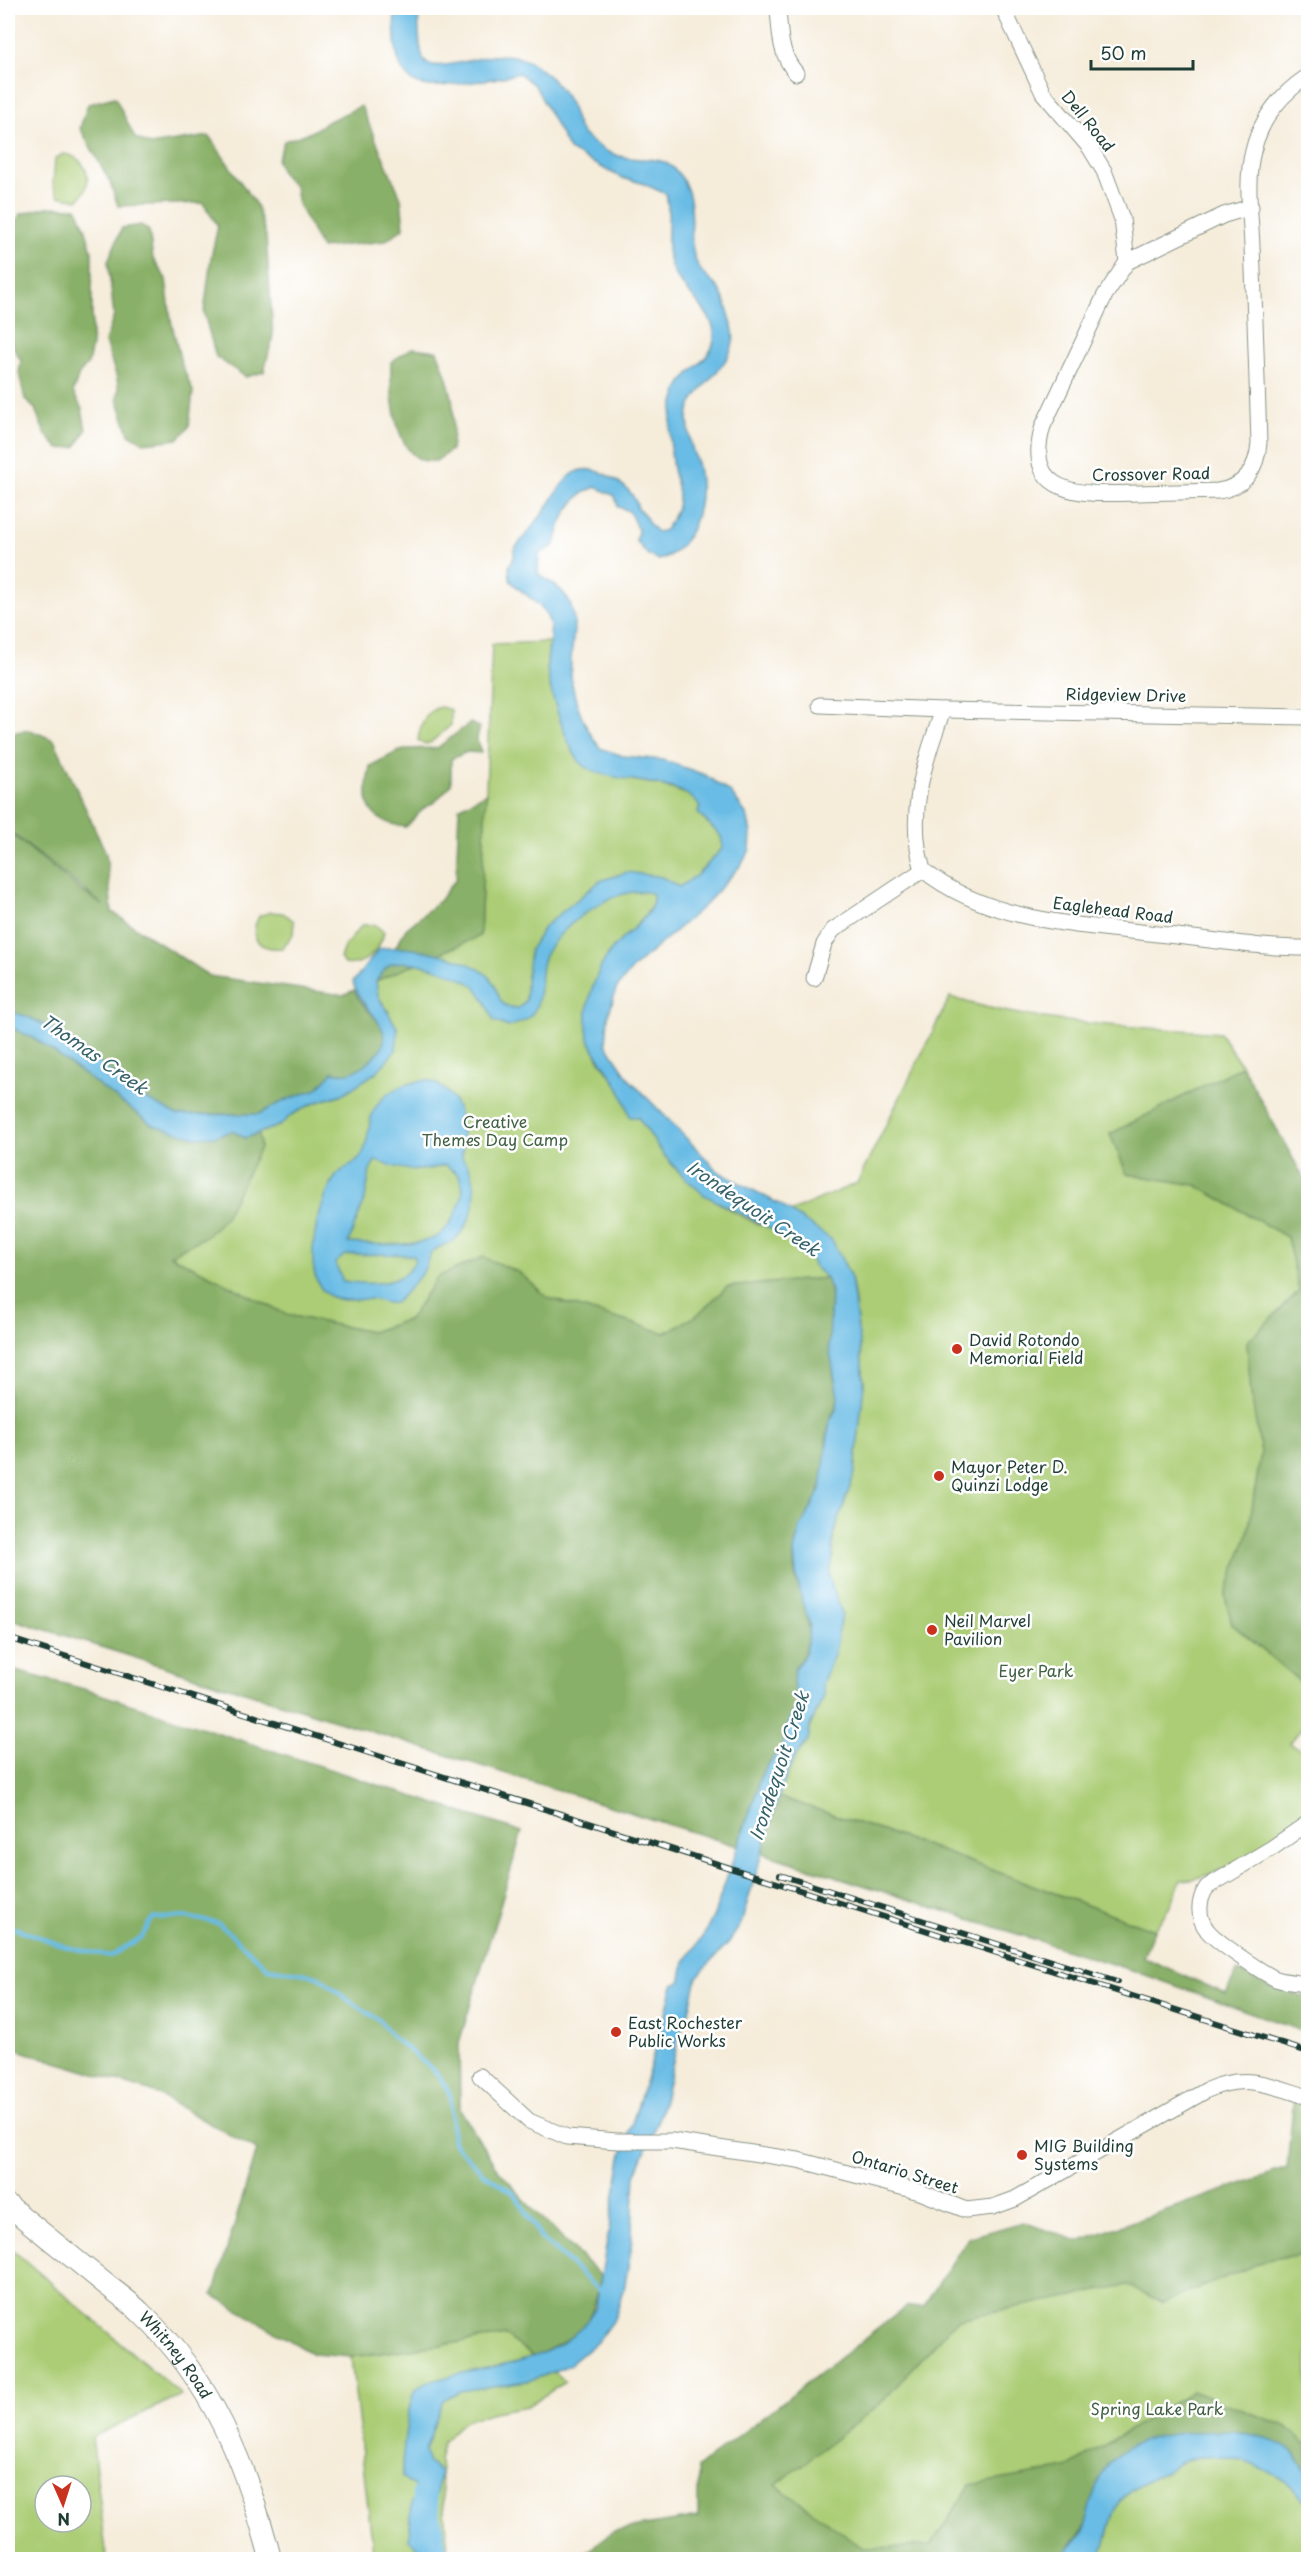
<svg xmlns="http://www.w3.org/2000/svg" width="1316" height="2567" font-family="'Playpen Sans',sans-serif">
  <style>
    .green { fill: #accd76; stroke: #668555; stroke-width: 1.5; fill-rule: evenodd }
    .forest { fill: #89b067; stroke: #54764e; stroke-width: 1.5 }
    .water { fill: #69bce5; stroke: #447c8c; stroke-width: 1.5; fill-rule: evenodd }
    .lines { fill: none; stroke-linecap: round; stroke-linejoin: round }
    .stream { stroke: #69bce5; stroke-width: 4 }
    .river { stroke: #69bce5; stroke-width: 24 }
    .minor-casing { stroke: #8a9487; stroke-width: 17 }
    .secondary-casing { stroke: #8a9487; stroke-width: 23 }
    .minor { stroke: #fff; stroke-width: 15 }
    .secondary { stroke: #fff; stroke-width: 21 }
    .rail-casing { stroke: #1f3d34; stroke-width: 6 }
    .rail { stroke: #fff; stroke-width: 4; stroke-dasharray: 11; stroke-linecap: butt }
    .poi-dot { fill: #c8321e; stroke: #fff; stroke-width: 2 }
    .labels { text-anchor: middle; stroke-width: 5; stroke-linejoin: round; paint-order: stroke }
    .street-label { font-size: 16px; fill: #1f3d34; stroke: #fff }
    .park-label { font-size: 16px; fill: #426144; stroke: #fff }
    .poi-label { font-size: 16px; fill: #1f3d34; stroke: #fff; text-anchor: start }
    .water-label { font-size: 18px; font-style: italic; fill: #356369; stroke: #fff }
  </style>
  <rect width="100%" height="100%" fill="#fff"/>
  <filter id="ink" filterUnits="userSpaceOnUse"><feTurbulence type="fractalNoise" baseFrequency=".0167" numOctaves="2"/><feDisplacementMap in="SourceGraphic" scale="12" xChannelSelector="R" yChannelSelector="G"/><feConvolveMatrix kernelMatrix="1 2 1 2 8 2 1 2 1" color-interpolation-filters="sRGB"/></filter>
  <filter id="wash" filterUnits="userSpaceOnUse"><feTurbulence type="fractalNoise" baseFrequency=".008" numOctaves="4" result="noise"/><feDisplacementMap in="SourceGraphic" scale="24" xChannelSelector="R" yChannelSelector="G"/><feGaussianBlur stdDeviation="1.35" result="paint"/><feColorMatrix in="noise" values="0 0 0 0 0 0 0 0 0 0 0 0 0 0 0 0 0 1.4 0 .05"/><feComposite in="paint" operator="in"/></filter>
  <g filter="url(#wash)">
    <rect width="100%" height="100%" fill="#f5ecda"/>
    <!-- green -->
    <g class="green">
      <path d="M 63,154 C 87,156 96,183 78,200 L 58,196 L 53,185 L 55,159 Z"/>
      <path d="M 549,642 L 547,664 L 550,687 L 574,752 L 604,774 L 663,786 L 695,797 L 700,807 L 698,813 L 721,836 L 723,848 L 697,875 L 652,906 L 638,923 L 588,1010 L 588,1035 L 598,1058 L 623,1093 L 630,1116 L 638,1116 C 648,1129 655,1143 664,1155 C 690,1188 723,1208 760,1225 L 857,1183 L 950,997 C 1036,1025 1129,1026 1220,1033 L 1242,1066 L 1110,1134 L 1127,1174 L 1196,1185 L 1287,1237 L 1300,1291 L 1247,1342 L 1251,1394 L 1261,1453 L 1248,1533 L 1225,1597 L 1232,1624 L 1304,1685 L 1308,1706 L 1308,1720 L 1290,1743 L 1308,1755 L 1308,1808 C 1275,1839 1229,1877 1181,1880 L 1171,1905 L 1154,1930 L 919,1843 L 779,1797 L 794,1758 L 808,1741 L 810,1726 L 824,1696 L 822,1684 L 842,1614 L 829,1577 L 833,1557 L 833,1536 L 855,1472 L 864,1383 L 854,1293 L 851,1278 L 844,1263 L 826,1278 L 727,1287 L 696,1316 L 665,1333 L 548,1298 L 519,1272 L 437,1277 L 410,1319 L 371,1332 L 287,1315 L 170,1255 L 208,1235 L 260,1148 L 259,1133 L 281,1125 L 291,1115 L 314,1103 L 343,1094 L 389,1012 L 378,996 L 376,981 L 480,936 L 492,644 Z"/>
      <path d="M 441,707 L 451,710 L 451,725 L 430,743 L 423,744 L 418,740 C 420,725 425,710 441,707 Z"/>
      <path d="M 270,912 L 283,913 L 294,921 L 293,935 L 282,948 C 258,950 248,938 259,916 Z"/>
      <path d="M 362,925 L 375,925 L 384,932 C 380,951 364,967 344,964 L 340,958 L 344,947 Z"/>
      <polygon points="1308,2224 1308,2559 736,2560 753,2475 919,2319"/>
      <path d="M 8,2246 L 181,2395 L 92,2437 L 107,2559 L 8,2559 ZM 45,2486 L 81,2486 L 81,2522 L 45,2522 Z"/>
      <polygon points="507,2336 566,2382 527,2406 493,2412 465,2421 443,2441 439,2461 449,2559 374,2559 351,2357"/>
    </g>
    <!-- forest -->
    <g class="forest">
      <polygon points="115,97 135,138 150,145 209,136 257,206 266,236 273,335 264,372 246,377 216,357 204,313 211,258 218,226 203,203 118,206 110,182 80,128 88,104"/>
      <polygon points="361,106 401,198 404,228 385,241 321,248 298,204 295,187 282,173 277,161 284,141 311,132 327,122"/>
      <polygon points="47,207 77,208 85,227 92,251 92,345 88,364 79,374 73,392 82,409 86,430 76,447 59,449 45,434 35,409 25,399 19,373 21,361 8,338 8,234 21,214"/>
      <polygon points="141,225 149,231 153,259 166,279 171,320 181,363 193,391 189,427 178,439 144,443 129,434 117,398 119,389 116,375 105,342 114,316 108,261 122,228"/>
      <path d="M 412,348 L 437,351 C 453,391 457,408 451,450 L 436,461 C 431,461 425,461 422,460 C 393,449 390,387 391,362 Z"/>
      <path d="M 470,723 L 479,727 L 477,740 L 481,753 L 467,752 L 451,759 L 451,785 L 435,802 L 424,808 L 406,827 C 365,821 363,803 370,766 L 397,752 L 408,749 L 437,748 Z"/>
      <path d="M 30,730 L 54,740 L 106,853 L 112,912 L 209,976 L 343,995 L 354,990 C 364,1017 411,1032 367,1063 C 355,1072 348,1076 333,1072 L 317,1089 L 286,1100 L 259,1114 L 177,1115 L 146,1099 L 59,1032 L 28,1017 L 8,1011 L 8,831 L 83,892 L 103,905 L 8,830 L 8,733 Z"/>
      <polygon points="486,793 480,936 376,981 406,929 439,901 456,879 459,808"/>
      <path d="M 8,1026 L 37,1040 L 153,1125 L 215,1136 L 233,1131 L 245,1138 L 259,1133 L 260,1148 L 225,1217 L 208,1235 L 170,1255 L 287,1315 L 371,1332 L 410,1319 L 437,1277 L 483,1257 L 518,1272 L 548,1298 L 665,1333 L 696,1316 L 727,1287 L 826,1278 C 834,1296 829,1305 830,1323 C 831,1341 832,1360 834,1378 C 835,1384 838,1390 838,1396 C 839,1406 832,1412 830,1421 C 823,1443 828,1468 820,1489 C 813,1511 797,1527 794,1552 C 790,1597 829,1625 794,1669 L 800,1700 L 799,1707 C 786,1718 789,1732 781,1746 C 774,1760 758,1772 758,1788 L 737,1846 L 8,1618 Z"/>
      <polygon points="1242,1066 1308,1186 1308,1706 1304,1685 1232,1624 1225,1596 1248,1533 1261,1453 1251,1394 1247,1342 1299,1291 1287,1237 1196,1185 1127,1174 1110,1134"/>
      <path d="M 8,1669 L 84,1689 L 522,1832 L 459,2043 L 460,2109 L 495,2166 L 535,2212 L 601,2276 C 591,2330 582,2333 534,2357 L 506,2336 L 351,2357 L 313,2354 L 213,2295 L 257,2150 L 153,2092 L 8,2047 Z"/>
      <polygon points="779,1797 919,1843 1154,1930 1143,1957 1226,1994 1237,1971 1270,1987 1308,1997 1308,2033 1137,1972 762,1853"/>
      <polygon points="1294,2096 1308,2101 1308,2253 1267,2260 1163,2303 1128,2285 958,2319 880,2404 776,2485 863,2548 931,2546 970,2485 1067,2468 1192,2391 1286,2426 1308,2446 1308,2475 1294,2452 1190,2432 1085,2526 1067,2552 1057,2559 575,2560 614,2531 698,2517 698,2467 906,2307 924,2306 968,2238 1023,2222 1078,2241 1287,2168"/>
    </g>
    <!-- water -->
    <g class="water">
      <path d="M 395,8 L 418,8 C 419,19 417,59 428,64 C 446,71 488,51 513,56 C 536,60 560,84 570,104 C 576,115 575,127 585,136 C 593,143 606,152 616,155 C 641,165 662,149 681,177 C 701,209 684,234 697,264 C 704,279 715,282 720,291 C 726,301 736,333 733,343 C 727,370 697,385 689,411 C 687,418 689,431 690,438 C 691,450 698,461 699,473 C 704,505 693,549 659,560 L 648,555 L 636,541 L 638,530 L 629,511 L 618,507 L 615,496 L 596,487 C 572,494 559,522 555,545 L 539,554 L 538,573 C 548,582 563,588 569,601 C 578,619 572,641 571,661 C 569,691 582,724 600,748 L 623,756 L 663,760 L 705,775 L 731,793 L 747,815 L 751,833 L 750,850 L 740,866 L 707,903 L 632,969 L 616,989 L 608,1017 L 606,1044 L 630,1080 L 719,1172 L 779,1204 L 832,1240 L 851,1278 L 859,1337 L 864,1383 L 857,1451 L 855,1472 L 833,1536 L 833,1557 L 829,1577 L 842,1614 L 835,1652 L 822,1684 L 824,1696 L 810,1726 L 808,1741 L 794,1758 L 780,1792 L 741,1924 L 729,1942 L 697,1977 L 689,2012 L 679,2036 L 661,2112 L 635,2176 L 631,2250 L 624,2290 L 615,2317 L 597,2342 L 569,2365 L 533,2380 L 460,2391 L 443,2400 L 425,2450 L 427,2462 L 440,2472 L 430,2530 L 451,2559 L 430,2559 L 409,2539 L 412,2502 L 421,2496 L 420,2491 L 402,2477 C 401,2464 408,2400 415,2391 C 422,2382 433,2381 443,2378 C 498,2362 567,2364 596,2306 L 621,2158 L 661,2032 L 673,1985 L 680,1982 L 684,1963 L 705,1933 L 714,1915 L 758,1788 C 758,1772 774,1760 781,1746 C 789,1731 783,1720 799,1707 L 800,1700 L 795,1695 L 793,1681 L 794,1669 L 805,1655 L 810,1625 L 802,1602 L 796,1574 L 794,1551 L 800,1527 L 812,1507 L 821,1487 L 830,1420 L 837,1408 L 838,1396 L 829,1347 L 831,1291 L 826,1278 L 813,1265 L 807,1251 L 787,1237 L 704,1195 L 683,1176 L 663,1154 L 638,1117 L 630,1117 C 625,1101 620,1088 611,1075 C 603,1062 591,1050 588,1035 C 582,1008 596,969 613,948 C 625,933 656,916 653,894 C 620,880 553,929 543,961 C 539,976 542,993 536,1007 C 531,1020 520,1023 508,1027 L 494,1021 C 489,1010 485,997 476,988 C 463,975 404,954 388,966 C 384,970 380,976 376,981 L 378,996 L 398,1029 L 396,1050 L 377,1072 L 343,1094 L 314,1103 L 291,1115 L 281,1125 L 245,1138 L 233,1131 L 215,1136 L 195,1137 L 153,1125 L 37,1040 L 8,1026 L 8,1011 L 28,1017 L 59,1032 L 146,1099 L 177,1115 L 259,1114 L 286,1100 L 317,1089 L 333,1072 C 348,1076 355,1072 367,1063 C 410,1032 360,1013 353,982 L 379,949 C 408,944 464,956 487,975 C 503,989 492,1008 519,1008 L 526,1000 L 526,982 L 530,950 L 545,926 L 600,881 L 627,872 L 662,877 L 679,887 L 697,875 L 723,848 L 721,836 L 698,813 L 700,807 C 680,774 609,787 582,764 C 567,751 547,684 547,665 C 547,651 554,632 548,619 C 541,601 521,594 510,580 L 509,566 L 514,557 L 514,550 C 525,535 538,521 548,506 C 566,478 576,457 612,478 C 625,486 635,494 638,509 C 648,515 647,526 658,532 L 665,530 C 671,521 677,512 678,501 C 679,491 675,479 673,469 C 669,441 668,414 679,388 C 688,366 717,360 714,332 C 712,312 685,292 675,275 C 661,250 673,220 666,194 L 642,183 L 622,178 L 569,150 L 535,86 L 519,73 C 499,79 479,81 459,84 C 447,85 434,88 422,85 C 391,78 394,31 395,8 Z"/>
      <path d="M 428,1080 C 462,1092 464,1125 462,1158 C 483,1177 476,1224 454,1240 C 448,1244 440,1246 434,1250 C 428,1255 427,1264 424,1270 C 421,1275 398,1302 394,1303 C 385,1305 377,1298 368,1299 C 354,1300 340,1302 328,1295 C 298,1275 319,1201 336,1176 C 344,1166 357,1165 363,1153 C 368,1143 368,1129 371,1118 C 378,1093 405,1082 428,1080 ZM 375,1161 C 404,1170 416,1174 446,1165 C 450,1170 456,1171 459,1176 C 465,1187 463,1198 458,1208 C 454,1218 446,1232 436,1237 C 415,1248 371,1244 348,1243 L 365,1199 L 370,1171 ZM 355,1254 C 373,1256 399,1252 414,1256 L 415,1260 C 404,1288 367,1285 343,1281 L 335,1263 L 345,1255 Z"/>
      <path d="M 1234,2431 L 1270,2439 L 1294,2452 L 1308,2475 L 1308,2505 C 1283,2471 1229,2448 1187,2460 C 1177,2463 1167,2471 1158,2475 C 1145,2482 1126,2492 1118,2505 C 1107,2524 1112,2541 1096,2559 L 1057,2559 C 1068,2551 1081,2538 1086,2524 C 1091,2510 1092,2493 1099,2480 C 1124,2429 1186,2432 1234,2431 Z"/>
    </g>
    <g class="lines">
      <!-- stream -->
      <polyline class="stream" points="8,1928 12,1927 66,1947 111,1956 142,1937 153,1918 186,1917 218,1923 268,1968 318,1976 347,1999 379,2020 393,2037 438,2074 450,2094 453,2143 483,2173 515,2194 541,2238 601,2292"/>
      <!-- river -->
      <polyline class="river" points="424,2494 437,2560"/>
    </g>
  </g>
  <g filter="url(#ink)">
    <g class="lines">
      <!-- minor casing -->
      <g class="minor-casing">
        <g id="minor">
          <path d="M 778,8 C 780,31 779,54 796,73"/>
          <polyline points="1003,8 1043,93 1090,148 1104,171 1122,219 1127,262"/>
          <path d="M 1251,207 L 1224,215 L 1127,262 L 1105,295 L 1043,426 C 1021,501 1090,494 1139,493 C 1165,492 1192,492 1218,491 C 1245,487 1257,469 1259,443 C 1257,378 1255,312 1252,247 C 1251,216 1245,181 1253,151 C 1261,118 1281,94 1308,76"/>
          <polyline points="820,705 943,710 1308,717"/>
          <path d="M 923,870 C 990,924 1086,925 1167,935 C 1214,940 1261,948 1308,948"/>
          <path d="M 923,870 C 906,814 924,764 943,710"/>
          <polyline points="814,978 824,944 833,930 923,870"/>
          <path d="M 1308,1823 L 1272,1848 L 1207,1887 C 1198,1900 1197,1917 1207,1930 C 1215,1941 1263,1973 1276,1979 C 1286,1982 1298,1983 1308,1984"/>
          <path d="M 480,2076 L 529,2121 L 567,2137 L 617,2141 L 672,2141 L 798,2160 L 920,2192 L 966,2210 L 993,2207 L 1015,2199 L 1207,2090 C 1246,2073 1270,2085 1308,2097"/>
        </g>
      </g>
      <!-- secondary casing -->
      <g class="secondary-casing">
        <g id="secondary">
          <path id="s1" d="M 8,2205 C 37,2229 67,2253 97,2277 C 111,2289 127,2299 140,2312 C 213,2381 246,2465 271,2560"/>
        </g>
      </g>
      <!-- minor -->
      <use href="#minor" class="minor"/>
      <!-- secondary -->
      <use href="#secondary" class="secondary"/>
      <!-- rail casing -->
      <g class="rail-casing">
        <g id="rail">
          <polyline points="8,1638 1308,2052"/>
          <polyline points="780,1875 1117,1982"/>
        </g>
      </g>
      <!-- rail -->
      <use href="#rail" class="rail"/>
    </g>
  </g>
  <!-- markers -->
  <g class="poi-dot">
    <circle cx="957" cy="1349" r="6"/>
    <circle cx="939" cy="1476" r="6"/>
    <circle cx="932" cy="1630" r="6"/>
    <circle cx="616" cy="2032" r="6"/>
    <circle cx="1022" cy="2155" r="6"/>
  </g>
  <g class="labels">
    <!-- street labels -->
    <g class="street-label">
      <text transform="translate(1088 121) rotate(51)" y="6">Dell Road</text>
      <text transform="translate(1151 474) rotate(-1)" y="6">Crossover Road</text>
      <text transform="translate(1126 695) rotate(1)" y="6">Ridgeview Drive</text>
      <text transform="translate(1113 910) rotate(7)" y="6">Eaglehead Road</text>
      <text transform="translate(905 2172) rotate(17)" y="6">Ontario Street</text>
      <text dy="6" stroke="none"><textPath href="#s1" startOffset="226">Whitney Road</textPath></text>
    </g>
    <!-- park labels -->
    <g class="park-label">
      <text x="495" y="1128">Creative<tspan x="495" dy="18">Themes Day Camp</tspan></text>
      <text x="1036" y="1677">Eyer Park</text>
      <text x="1157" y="2415">Spring Lake Park</text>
    </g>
    <!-- poi labels -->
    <g class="poi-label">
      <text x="969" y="1346">David Rotondo<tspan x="969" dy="18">Memorial Field</tspan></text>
      <text x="951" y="1473">Mayor Peter D.<tspan x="951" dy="18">Quinzi Lodge</tspan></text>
      <text x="944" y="1627">Neil Marvel<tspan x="944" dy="18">Pavilion</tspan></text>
      <text x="628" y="2029">East Rochester<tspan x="628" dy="18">Public Works</tspan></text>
      <text x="1034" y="2152">MIG Building<tspan x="1034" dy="18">Systems</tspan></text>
    </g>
    <!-- water labels -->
    <g class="water-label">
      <text transform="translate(94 1055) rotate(35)" y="6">Thomas Creek</text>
      <text transform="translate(753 1209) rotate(34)" y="6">Irondequoit Creek</text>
      <text transform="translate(780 1766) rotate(-72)" y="6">Irondequoit Creek</text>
    </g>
  </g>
  <!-- margin -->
  <rect width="1316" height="2567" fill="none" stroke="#fff" stroke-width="30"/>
  <!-- north arrow -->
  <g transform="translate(63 2504) rotate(177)"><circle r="28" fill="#ffffff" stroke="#a5b1ae" stroke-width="1.5"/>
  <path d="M0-4.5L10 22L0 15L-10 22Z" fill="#c8321e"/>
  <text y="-9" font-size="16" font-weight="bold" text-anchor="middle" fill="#1f3d34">N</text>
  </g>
  <!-- scale -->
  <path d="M1091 60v9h102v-9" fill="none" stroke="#1f3d34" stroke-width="3"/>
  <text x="1100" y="60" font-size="18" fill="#1f3d34" stroke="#ffffff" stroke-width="4.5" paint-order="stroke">50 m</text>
</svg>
